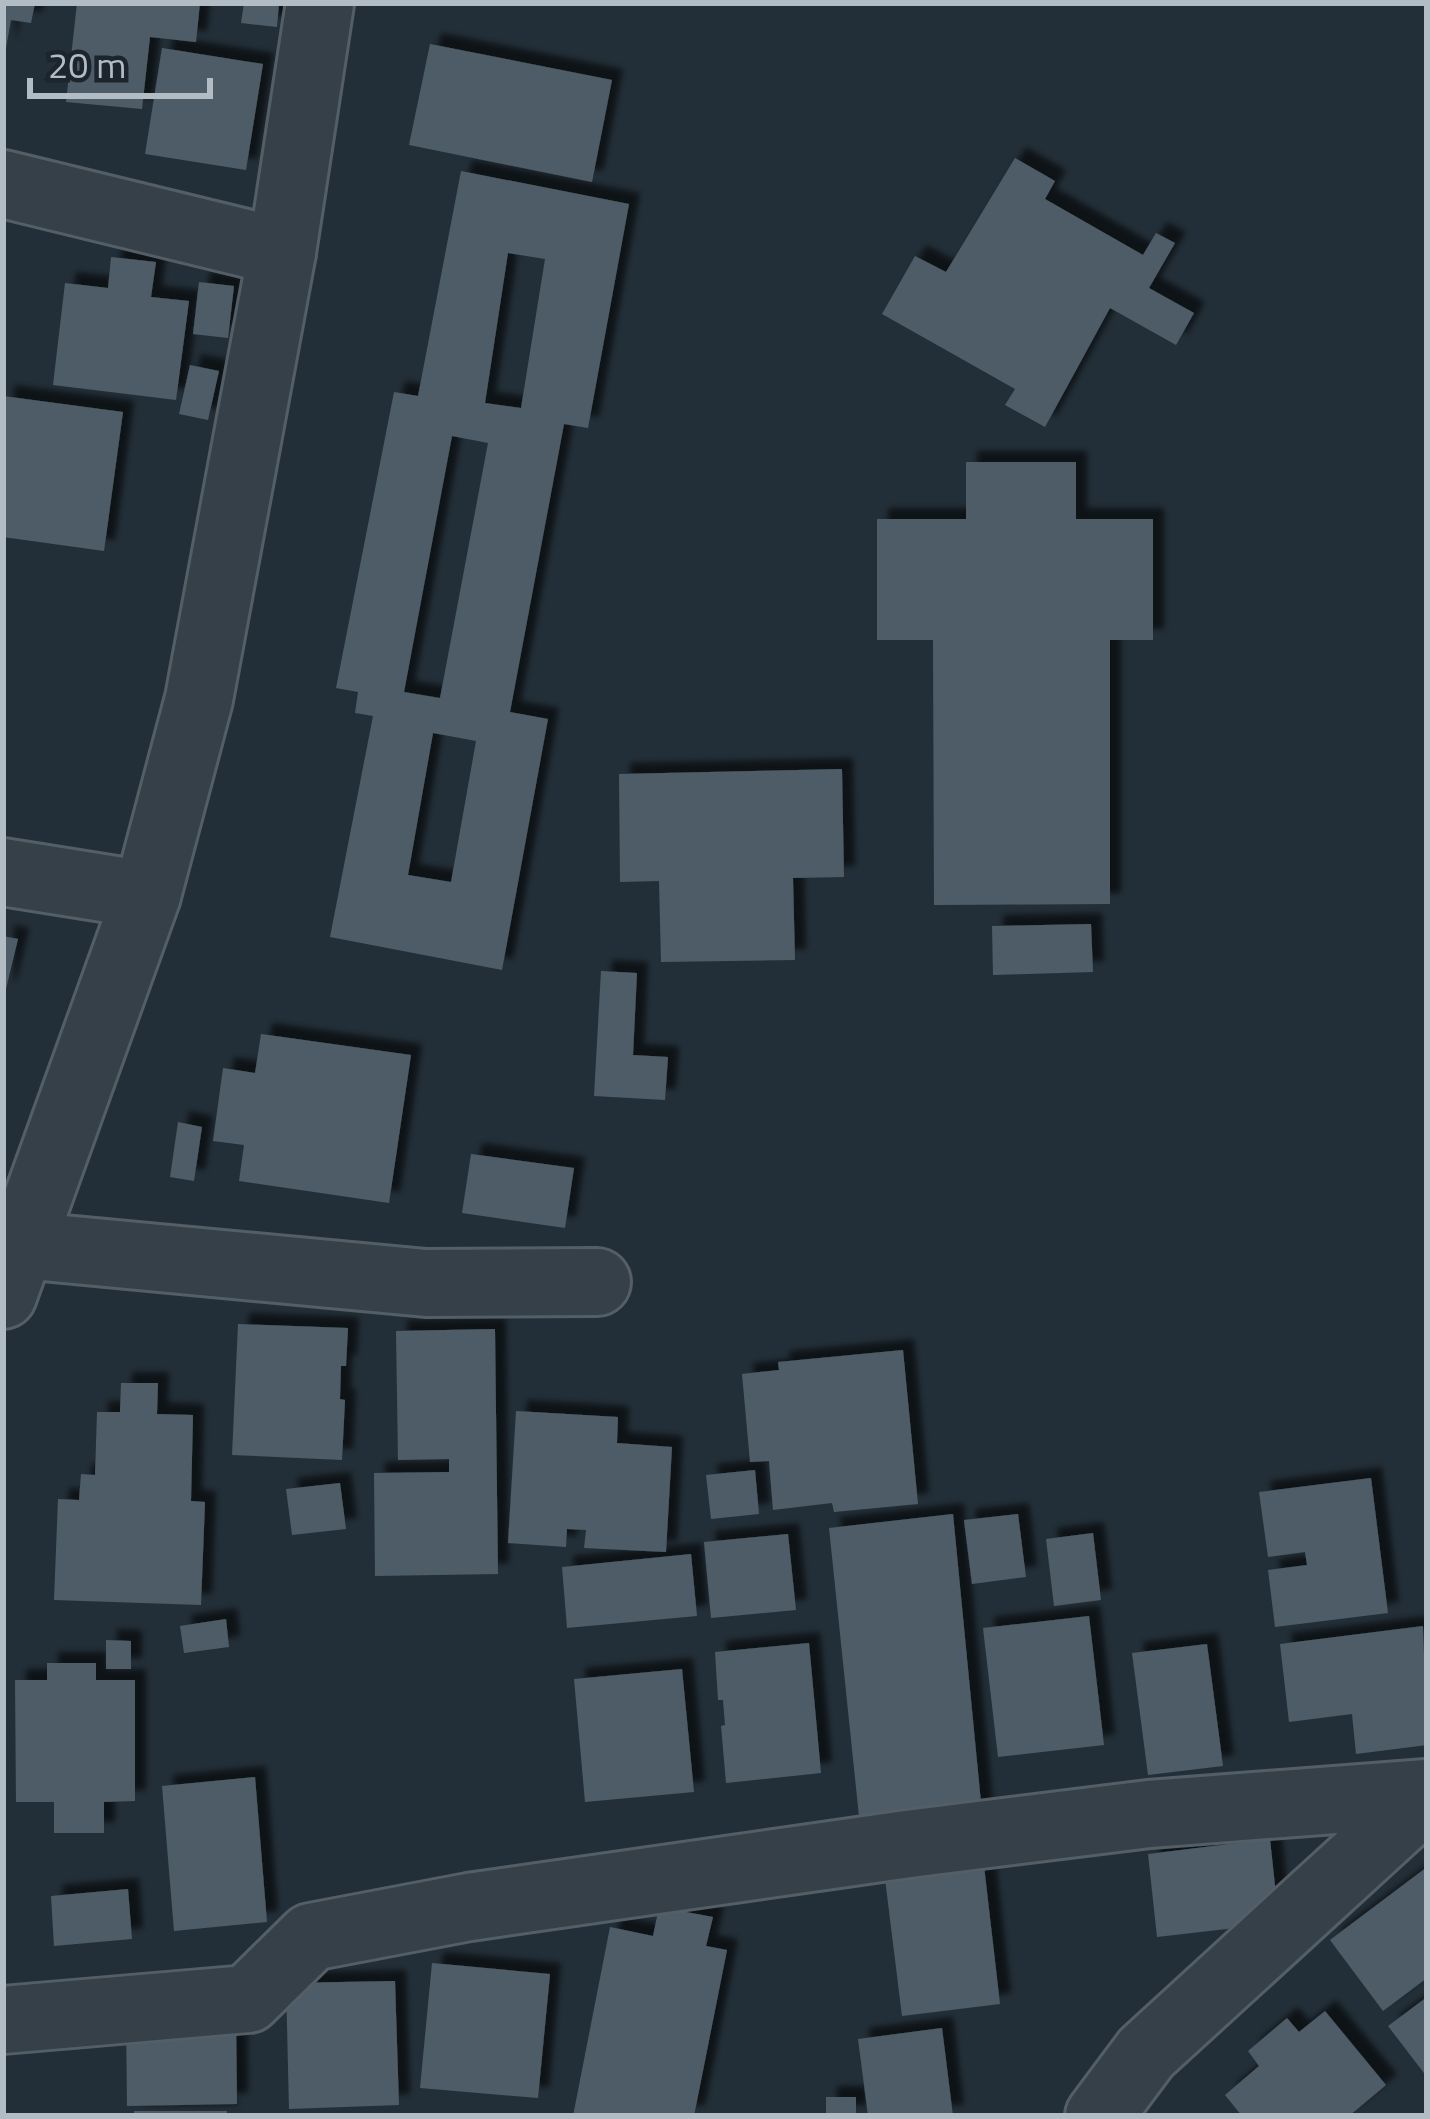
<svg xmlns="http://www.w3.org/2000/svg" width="1430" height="2119" font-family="'Titillium Web',sans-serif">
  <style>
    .building { fill: #4e5c66; fill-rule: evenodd; filter: url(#shadow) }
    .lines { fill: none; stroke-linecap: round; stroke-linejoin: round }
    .minor-casing { stroke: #545e66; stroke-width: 72 }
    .minor { stroke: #364048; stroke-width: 66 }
  </style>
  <defs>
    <filter id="shadow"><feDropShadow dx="11" dy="-11" stdDeviation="3" flood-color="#0009"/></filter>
  </defs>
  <rect width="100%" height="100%" fill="#232f38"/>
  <!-- building -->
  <g class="building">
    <polygon points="3,3 35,3 31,23 11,20 5,54"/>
    <polygon points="77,3 200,3 196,42 150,37 142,109 66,102"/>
    <polygon points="244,3 279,3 277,27 241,23"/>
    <polygon points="430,44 612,80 592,182 409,145"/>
    <polygon points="162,48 263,64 246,170 145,154"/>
    <polygon points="1015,158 1055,181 1045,199 1143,255 1156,233 1175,243 1149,288 1194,313 1176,345 1110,308 1045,427 1005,405 1015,389 882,314 915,256 946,272"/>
    <path d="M 461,171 L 629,204 L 588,428 L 564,424 L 510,712 L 548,719 L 502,970 L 330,937 L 373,716 L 355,713 L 358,692 L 336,688 L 394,392 L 418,396 ZM 508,253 L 545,259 L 521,408 L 485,403 ZM 452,436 L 488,443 L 440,698 L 404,692 ZM 433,733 L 476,741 L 451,882 L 408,875 Z"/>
    <polygon points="111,257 156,262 151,297 189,301 176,400 53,385 65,283 108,288"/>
    <polygon points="199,282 234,286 228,338 193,334"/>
    <polygon points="190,365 219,371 208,420 179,414"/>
    <polygon points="3,396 123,412 104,551 3,537"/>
    <polygon points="966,462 1076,462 1076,519 1153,519 1153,640 1110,640 1110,904 934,905 933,640 877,640 877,519 966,519"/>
    <polygon points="842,769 844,877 793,878 795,960 661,962 659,881 620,882 619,774"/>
    <polygon points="1091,924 1093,972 993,975 992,926"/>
    <polygon points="3,936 18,939 5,993 3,993"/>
    <polygon points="601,971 637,973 633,1055 668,1057 665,1100 594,1096"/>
    <polygon points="261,1034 411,1055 389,1203 239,1181 244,1145 213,1141 223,1068 255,1073"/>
    <polygon points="178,1122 202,1127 194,1181 170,1177"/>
    <polygon points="471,1154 574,1168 565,1228 462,1213"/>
    <polygon points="238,1324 348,1328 346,1366 341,1366 340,1399 345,1400 342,1460 232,1455"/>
    <polygon points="495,1329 498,1574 375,1576 374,1473 449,1472 449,1459 398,1460 396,1331"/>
    <polygon points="903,1350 918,1504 834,1512 832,1503 773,1510 769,1461 750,1462 742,1374 779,1370 778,1362"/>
    <polygon points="121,1383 158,1383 157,1414 193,1415 191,1501 205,1502 201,1605 54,1600 58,1499 79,1500 81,1474 95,1475 97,1412 120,1412"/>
    <polygon points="516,1411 618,1417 617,1443 672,1447 666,1552 584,1548 586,1530 567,1529 566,1547 508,1543"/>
    <polygon points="755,1470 759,1514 711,1519 706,1475"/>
    <polygon points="1371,1478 1388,1613 1275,1627 1268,1570 1307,1565 1305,1552 1268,1557 1259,1492"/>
    <polygon points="340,1483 346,1529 292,1535 286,1489"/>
    <polygon points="953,1514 982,1813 860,1826 829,1528"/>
    <polygon points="1018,1514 1026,1577 972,1584 964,1520"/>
    <polygon points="1093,1533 1101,1600 1054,1606 1046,1539"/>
    <polygon points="788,1534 796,1610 711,1618 704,1542"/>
    <polygon points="691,1554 697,1616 567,1628 562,1567"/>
    <polygon points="1089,1616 1104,1745 998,1757 983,1628"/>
    <polygon points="226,1619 229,1647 184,1653 180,1626"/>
    <polygon points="1423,1626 1427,1745 1356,1754 1352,1714 1289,1722 1280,1644"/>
    <polygon points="106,1640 131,1641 131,1669 106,1669"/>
    <polygon points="809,1643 821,1773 726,1783 721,1726 725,1725 723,1700 718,1700 715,1652"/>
    <polygon points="1207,1644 1223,1766 1148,1775 1132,1653"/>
    <polygon points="47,1663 96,1663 96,1680 135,1680 135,1801 104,1802 104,1833 54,1833 54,1802 16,1802 15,1680 47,1680"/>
    <polygon points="682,1669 694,1792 585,1802 574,1679"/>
    <polygon points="255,1777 267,1922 174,1931 162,1786"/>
    <polygon points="1270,1839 1279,1923 1157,1937 1148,1854"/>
    <polygon points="984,1866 1000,2004 902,2016 885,1879"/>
    <polygon points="1427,1867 1427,1978 1383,2011 1330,1940"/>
    <polygon points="128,1889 132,1939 54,1946 51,1896"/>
    <polygon points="659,1907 713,1917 706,1946 727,1950 694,2116 573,2116 610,1927 653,1936"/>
    <polygon points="432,1963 550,1974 538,2098 420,2088"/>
    <polygon points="395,1981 399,2105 289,2109 286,1983"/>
    <polygon points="1427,1997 1427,2077 1388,2026"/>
    <polygon points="1325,2011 1386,2085 1349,2116 1242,2116 1225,2095 1259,2066 1248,2051 1287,2018 1299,2032"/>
    <polygon points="236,2017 237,2104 127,2106 126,2018"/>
    <polygon points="942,2028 953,2116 868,2116 858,2039"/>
    <rect x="826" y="2097" width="30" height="19"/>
    <rect x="134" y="2111" width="93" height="5"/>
  </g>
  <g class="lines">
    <!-- minor casing -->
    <g class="minor-casing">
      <g id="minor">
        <polyline points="3,184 282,252"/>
        <polyline points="3,872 147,895"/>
        <polyline points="21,1245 426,1283 597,1282"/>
        <polyline points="3,1295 147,895 199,699 282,252 320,3"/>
        <polyline points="3,2020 248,1999 311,1937 469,1907 908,1844 1149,1814 1427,1793"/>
        <polyline points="1099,2116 1146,2053 1427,1796"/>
      </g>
    </g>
    <!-- minor -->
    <use href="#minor" class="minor"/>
  </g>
  <!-- border -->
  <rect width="1430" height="2119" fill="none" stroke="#b1bcc4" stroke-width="12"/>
  <!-- scale -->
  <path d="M30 78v18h180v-18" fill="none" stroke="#b1bcc4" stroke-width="6"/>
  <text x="48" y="78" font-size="36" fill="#b1bcc4" stroke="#1c252d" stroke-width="9" paint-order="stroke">20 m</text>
</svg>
